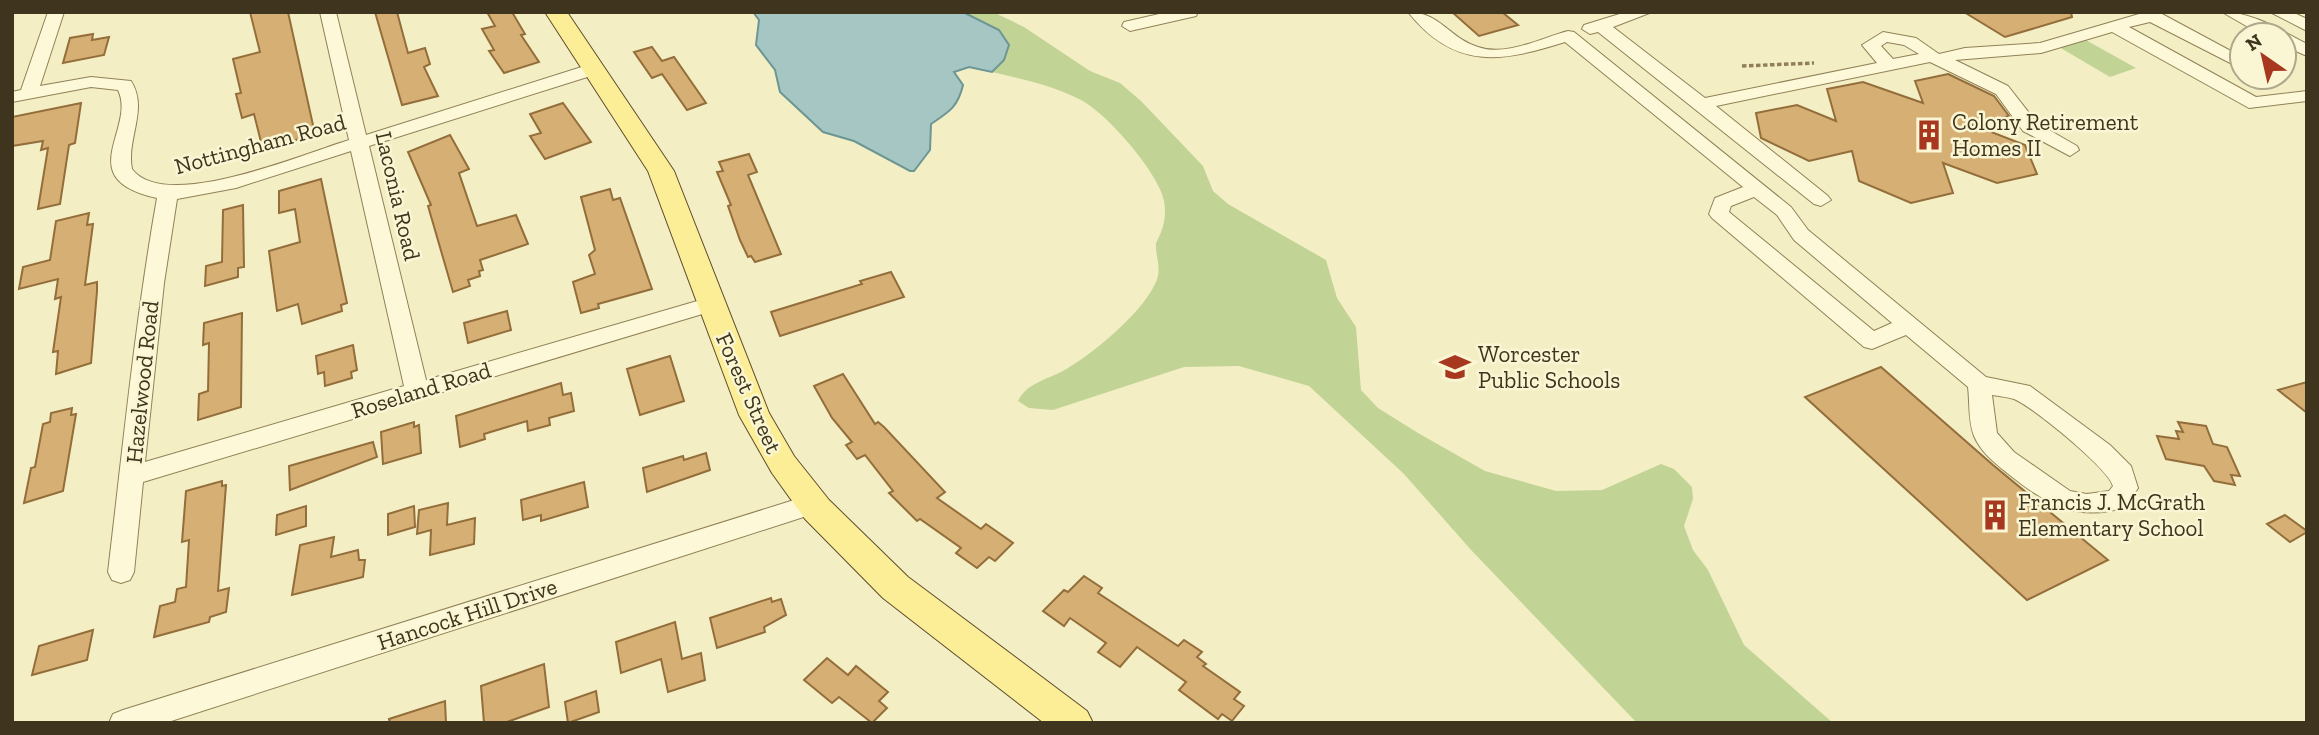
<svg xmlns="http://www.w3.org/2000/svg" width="2319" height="735" font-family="'Zilla Slab',serif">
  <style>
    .green { fill: #c1d496 }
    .water { fill: #a6c6c3; stroke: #6b9693; stroke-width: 2 }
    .building { fill: #d6af75; stroke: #936e3a; stroke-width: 2 }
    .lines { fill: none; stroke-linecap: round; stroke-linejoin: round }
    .minor-casing { stroke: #918057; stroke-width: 2 }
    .major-casing { stroke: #5e4d2c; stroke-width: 2 }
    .path { stroke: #918057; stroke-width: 3.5; stroke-dasharray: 4.5 2.5; stroke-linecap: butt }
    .minor { fill: #fdf8d8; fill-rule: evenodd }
    .major { fill: #fbee97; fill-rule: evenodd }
    .labels { text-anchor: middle; stroke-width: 5; stroke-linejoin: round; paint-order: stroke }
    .poi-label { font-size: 23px; fill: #3f341d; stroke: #faf6d4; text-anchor: start }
    .street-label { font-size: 23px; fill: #3f341d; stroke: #faf6d4 }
  </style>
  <rect width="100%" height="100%" fill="#f4eec4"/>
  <!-- green -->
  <g class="green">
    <path d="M 963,12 L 993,12 L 1024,27 L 1090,71 L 1120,83 L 1141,101 L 1203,166 L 1213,191 L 1228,204 L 1326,260 L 1337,298 L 1356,327 L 1361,390 L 1378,408 L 1418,433 L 1485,471 L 1556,491 L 1602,490 L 1661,464 L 1674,469 L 1692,487 L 1693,499 L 1684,526 L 1693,550 L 1708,570 L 1744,645 L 1833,723 L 1637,723 L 1472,551 L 1404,474 L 1309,386 L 1239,366 L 1184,367 L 1053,410 L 1029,408 L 1018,401 C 1026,384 1045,380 1061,372 C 1091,356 1141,314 1155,284 C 1163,269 1155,257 1156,243 C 1163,230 1167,217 1164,201 C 1159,173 1105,111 1079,99 C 1052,85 1021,79 992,72 L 1004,60 L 999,30 Z"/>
    <polygon points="2084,39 2136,68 2110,77 2059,47"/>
  </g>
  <!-- water -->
  <path class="water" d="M 753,12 L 963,12 L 999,30 L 1009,45 L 1004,60 L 992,72 L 969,67 L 954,72 L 963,85 C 958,107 949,112 931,124 L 930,150 L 914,171 L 910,171 L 854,141 L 823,132 L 780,92 L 775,70 L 756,45 L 759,20 Z"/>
  <!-- building -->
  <g class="building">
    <polygon points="250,12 288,12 315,134 263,150 254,114 242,118 236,94 241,93 233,59 260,52"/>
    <polygon points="375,12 397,12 408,53 425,48 430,64 424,67 438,96 402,105"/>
    <polygon points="487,12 512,12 525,34 521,35 539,62 504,73 489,51 494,50 482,29 495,26"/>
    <polygon points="1452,12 1502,12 1518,25 1479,36"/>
    <polygon points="1964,12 2071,12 2072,17 2005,37"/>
    <polygon points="93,34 92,40 109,37 104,55 63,63 70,38"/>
    <polygon points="652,47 662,61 674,57 706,103 687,110 662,74 652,78 634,52"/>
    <polygon points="1948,74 1994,96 2009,116 1973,125 2025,145 2037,174 1997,183 1943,163 1953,193 1911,203 1859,181 1852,151 1809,161 1761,138 1756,113 1797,105 1836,121 1827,89 1863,82 1923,103 1915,81"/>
    <polygon points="81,103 75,143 69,145 60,204 38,209 48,148 41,150 43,141 12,146 12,117"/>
    <polygon points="563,103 591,142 545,159 530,136 541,133 530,114"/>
    <polygon points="450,135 469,169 459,173 477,226 516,215 528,244 480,260 483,270 479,271 480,276 468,280 470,286 453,292 428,206 431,205 408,152"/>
    <polygon points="749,154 757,172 748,175 781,254 755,262 751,256 748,257 740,240 728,206 731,205 717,172 723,171 719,162"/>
    <polygon points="321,179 347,303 341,305 342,311 302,324 298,304 277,311 269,251 300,242 295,209 279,213 279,191"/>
    <polygon points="610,189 613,200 620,198 652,289 598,304 599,308 581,313 573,282 595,274 589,255 595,250 581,197"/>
    <polygon points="243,205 244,267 238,268 238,277 205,286 206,266 222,262 223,210"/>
    <polygon points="89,213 87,225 93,224 85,285 97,282 97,291 91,363 56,374 58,351 53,352 61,297 55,299 58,279 19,289 23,267 50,260 56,221"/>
    <polygon points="891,272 904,297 780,336 771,312 862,284 860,281"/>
    <polygon points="507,311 511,330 468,343 464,323"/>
    <polygon points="242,313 241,407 198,420 199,394 208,391 209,343 203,345 204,323"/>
    <polygon points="353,345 357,370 351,372 352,378 325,386 324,372 318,374 316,356"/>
    <polygon points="670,356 684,401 640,415 627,369"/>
    <polygon points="1881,367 1993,465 2108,560 2027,600 1805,397"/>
    <polygon points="843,374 875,424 878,422 884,427 945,492 937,498 981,529 986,524 1013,543 995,561 989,557 977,568 956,553 961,548 920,519 917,521 889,493 893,491 865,455 857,459 846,445 852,442 832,418 814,386"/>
    <polygon points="2307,382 2307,413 2278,390"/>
    <polygon points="561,383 563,395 571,393 574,411 549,418 550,425 528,431 527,421 484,434 485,439 460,447 456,416"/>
    <polygon points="72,408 71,415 76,414 63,491 24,503 31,468 35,467 43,424 50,422 51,413"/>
    <polygon points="414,422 414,427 419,425 421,453 383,464 381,432"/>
    <polygon points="2178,422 2206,426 2213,444 2227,447 2240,476 2231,475 2235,485 2214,481 2204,466 2166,459 2157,436 2179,439 2176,431 2183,432"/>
    <polygon points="373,442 377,457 290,490 289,466"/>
    <polygon points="706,453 710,470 647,492 643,468 683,456 684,460"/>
    <polygon points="222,481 222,486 226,485 218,591 229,588 226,612 210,617 209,622 154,637 160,606 175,602 177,589 186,587 189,540 182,542 186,491"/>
    <polygon points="584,482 588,507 541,521 541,515 523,520 521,500"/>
    <polygon points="448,503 447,525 475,518 474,544 430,555 431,530 417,534 419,510"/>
    <polygon points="306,506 306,526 276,535 277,515"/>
    <polygon points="414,506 415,527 388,535 388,514"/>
    <polygon points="2285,515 2307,531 2307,532 2290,542 2267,524"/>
    <polygon points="334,537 331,557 358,550 359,560 365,560 363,577 292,595 300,545"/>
    <polygon points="1084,576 1102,588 1098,593 1178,646 1184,640 1202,652 1197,657 1206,664 1203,666 1240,692 1234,699 1244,706 1232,721 1222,714 1218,719 1179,690 1186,682 1137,647 1120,667 1098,652 1106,643 1070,618 1064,626 1043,611 1064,590 1068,592"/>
    <polygon points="771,598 772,602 781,599 786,615 764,627 765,632 717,648 710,618"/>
    <polygon points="675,622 682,659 701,653 705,680 668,692 661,659 621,673 616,642"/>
    <polygon points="93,630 87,660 32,675 39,646"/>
    <polygon points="827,658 848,675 856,666 888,692 879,701 887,708 872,723 839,697 832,703 804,680"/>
    <polygon points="544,664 549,707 504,723 484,723 481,686"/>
    <polygon points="596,691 599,712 568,723 565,702"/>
    <polygon points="445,701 446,723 390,723 389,719"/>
  </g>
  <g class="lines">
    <!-- minor casing -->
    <g class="minor-casing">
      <g id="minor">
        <path d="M 48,12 L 64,12 L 40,86 L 91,77 L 131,81 C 149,109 126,139 132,169 C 165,213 303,154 349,140 L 320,12 L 336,12 L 366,135 L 588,65 L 600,65 L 603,69 L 600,73 L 369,146 L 426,380 L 711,297 L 719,299 L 722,304 L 719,309 L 143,482 L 134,572 L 130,580 L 121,583 L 112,580 L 108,572 C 123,447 135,322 157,198 C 70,179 137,129 118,90 L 91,87 L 12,102 L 12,92 L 21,90 ZM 351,151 L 404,386 L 145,462 L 164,283 L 177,199 L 236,188 Z"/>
        <polygon points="1168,12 1198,12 1196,16 1130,31 1122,26 1124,22"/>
        <path d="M 1408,12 C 1440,12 1449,38 1478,47 C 1506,57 1541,38 1568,31 L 1574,32 L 1791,207 L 1808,230 L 1986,377 L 2030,386 L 2110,445 L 2131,466 L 2138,488 L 2126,507 C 2079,522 2047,505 2011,476 C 1996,464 1982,454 1974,436 C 1968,421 1970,403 1968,387 L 1906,335 L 1872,349 L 1864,347 L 1712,218 L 1709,214 L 1715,198 L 1743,187 L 1565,42 C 1502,62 1455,71 1408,12 ZM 1754,197 L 1777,215 L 1794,240 L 1892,323 L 1874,331 L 1729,212 L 1731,206 ZM 1992,395 C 1999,396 2007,397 2014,399 C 2032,406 2109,469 2113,486 L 2109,491 L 2087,494 L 2070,491 L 2014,452 L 1997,433 Z"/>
        <path d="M 1626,12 L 1652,12 L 1613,27 L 1705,98 L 1877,63 L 1862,45 L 1883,32 L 1916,38 L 1939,54 L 1965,48 L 2040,43 L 2146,12 L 2163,12 L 2162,14 L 2242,57 L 2242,69 L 2150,22 L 2129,27 L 2256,97 L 2307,91 L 2307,101 L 2249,108 L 2112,32 L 2041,53 L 1955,60 L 2008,86 L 2037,123 L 2077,146 L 2079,150 L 2070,156 L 2023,131 L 1996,94 L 1930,62 L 1716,106 L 1828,196 L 1831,200 L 1821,206 L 1814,204 L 1598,32 L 1590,34 L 1582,29 L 1584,25 ZM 1887,42 L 1904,45 L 1919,54 L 1893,59 L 1881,46 Z"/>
        <path d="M 2222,12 C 2253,12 2280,30 2307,44 L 2307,56 L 2284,46 L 2284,35 L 2262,35 Z"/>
        <polygon points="2270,12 2292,12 2307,19 2307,31"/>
        <polygon points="810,495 819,498 823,505 819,512 165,723 109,723 113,714 123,710"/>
      </g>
    </g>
    <!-- major casing -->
    <g class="major-casing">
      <polygon id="major" points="545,12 567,12 674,171 769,413 794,456 829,500 908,577 1087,711 1093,723 1044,723 883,598 805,519 772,473 739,415 648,171"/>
    </g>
    <!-- path -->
    <polyline class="path" points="1742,66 1814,63"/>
    <!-- minor -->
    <use href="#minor" class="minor"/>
    <!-- major -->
    <use href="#major" class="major"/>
  </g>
  <!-- icons -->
  <defs>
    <g id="building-bare" transform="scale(2.415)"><path d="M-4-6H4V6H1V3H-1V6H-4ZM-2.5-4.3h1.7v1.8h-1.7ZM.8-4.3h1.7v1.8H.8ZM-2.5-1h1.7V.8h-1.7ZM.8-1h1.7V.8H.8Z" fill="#a8371f" stroke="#faf6d4" stroke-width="2.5" paint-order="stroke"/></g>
    <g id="school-bare" transform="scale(2.415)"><path d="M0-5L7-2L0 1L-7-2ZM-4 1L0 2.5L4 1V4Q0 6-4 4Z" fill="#a8371f" stroke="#faf6d4" stroke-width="2.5" paint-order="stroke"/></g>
  </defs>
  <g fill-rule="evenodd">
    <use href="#building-bare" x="1929" y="135"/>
    <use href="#school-bare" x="1455" y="367"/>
    <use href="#building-bare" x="1995" y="515"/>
  </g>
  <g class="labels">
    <!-- poi labels -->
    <g class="poi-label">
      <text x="1952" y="130">Colony Retirement<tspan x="1952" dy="26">Homes II</tspan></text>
      <text x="1478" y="362">Worcester<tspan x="1478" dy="26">Public Schools</tspan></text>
      <text x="2018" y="510">Francis J. McGrath<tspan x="2018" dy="26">Elementary School</tspan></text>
    </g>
    <!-- street labels -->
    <g class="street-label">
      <text transform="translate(260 144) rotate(-15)" y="8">Nottingham Road</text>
      <text transform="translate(398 196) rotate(77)" y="8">Laconia Road</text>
      <text transform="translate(142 382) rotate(-84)" y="8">Hazelwood Road</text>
      <text transform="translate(421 390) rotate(-17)" y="8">Roseland Road</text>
      <text transform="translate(749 393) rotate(66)" y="8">Forest Street</text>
      <text transform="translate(467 614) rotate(-18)" y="8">Hancock Hill Drive</text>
    </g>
  </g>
  <!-- border -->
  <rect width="2319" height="735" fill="none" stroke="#3f341d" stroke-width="28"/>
  <!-- north arrow -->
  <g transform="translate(2263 56) rotate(326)"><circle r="33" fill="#faf6d4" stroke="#afa88b" stroke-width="2"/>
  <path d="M0-5L12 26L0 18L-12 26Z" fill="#a8371f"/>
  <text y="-10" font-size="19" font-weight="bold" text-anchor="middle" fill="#3f341d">N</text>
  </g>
</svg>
